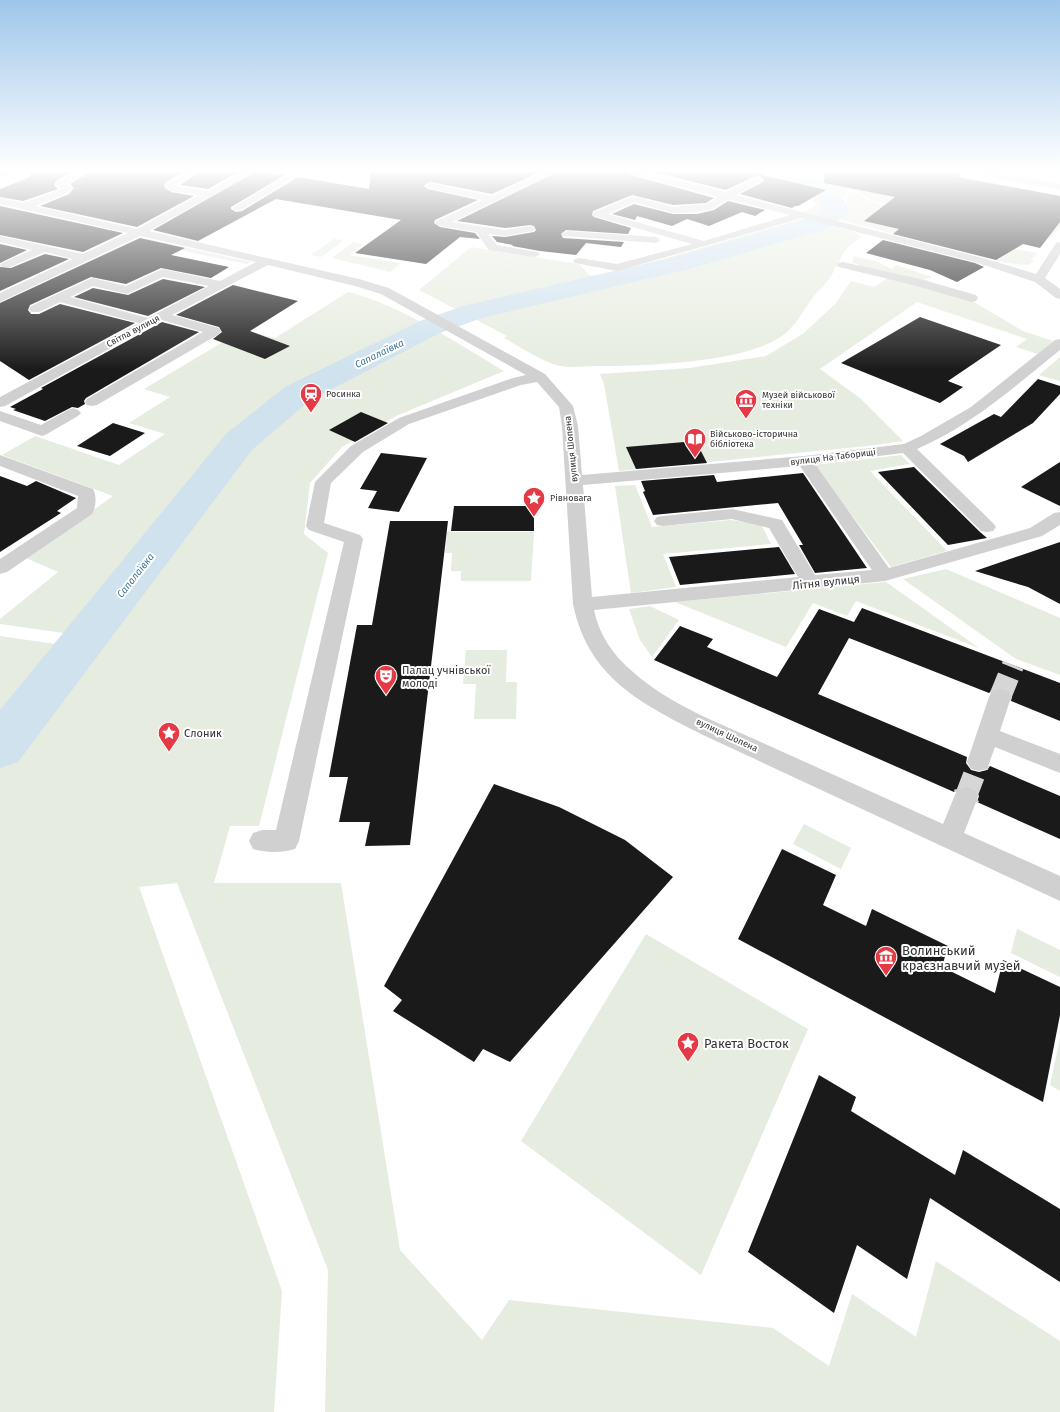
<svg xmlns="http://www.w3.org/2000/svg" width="1060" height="1412" font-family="'Fira Sans',sans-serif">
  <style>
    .green { fill: #e6ecdf }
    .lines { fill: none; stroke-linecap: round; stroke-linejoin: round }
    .river { fill: #cfe2ee; fill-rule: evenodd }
    .building { fill: #1a1a1a }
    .minor-tunnel-far1 { stroke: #d6d6d6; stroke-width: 22; stroke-dasharray: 22 10; stroke-linecap: butt }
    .minor-tunnel { stroke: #d6d6d6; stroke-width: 27; stroke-dasharray: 27 14; stroke-linecap: butt }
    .minor { fill: #d0d0d0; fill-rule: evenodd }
    .major { fill: #ababab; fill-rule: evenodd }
    .labels { text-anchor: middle; stroke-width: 4; stroke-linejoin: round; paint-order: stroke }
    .far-street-label { font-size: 9px; fill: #333; stroke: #fff }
    .far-poi-label { font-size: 9px; fill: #333; stroke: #fff; text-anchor: start }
    .far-water-label { font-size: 10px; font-style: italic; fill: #3f7597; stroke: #fff }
    .street-label { font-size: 11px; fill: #333; stroke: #fff }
    .poi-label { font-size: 11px; fill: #333; stroke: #fff; text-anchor: start }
    .near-poi-label { font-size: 13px; fill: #333; stroke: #fff; text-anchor: start }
  </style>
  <rect width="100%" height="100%" fill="#fff"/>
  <!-- green -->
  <g class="green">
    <polygon points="779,172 849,172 848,186 836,218 835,220 804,212 816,205 807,185"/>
    <polygon points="1004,172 1060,172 1060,174 1034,177"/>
    <polygon points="852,188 981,215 928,213 875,202 851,189"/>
    <polygon points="850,190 874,203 918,212 920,215 905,227 967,241 956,248 998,259 1008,253 993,248 1009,237 1018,227 1051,231 1059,221 1056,220 1060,215 1060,227 1050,238 1018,232 1008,244 1016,249 1037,253 1031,260 1034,261 1028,265 1008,263 844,221 841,220"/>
    <path d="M 805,218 L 808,220 L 826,225 L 827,227 L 829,225 L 857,233 L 860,237 C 851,246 841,250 838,267 L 835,266 C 833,278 822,287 814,296 C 804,309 796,326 782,336 C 744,363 642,366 595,366 C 584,366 572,368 561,366 C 544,363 519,346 504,338 L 507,336 L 419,290 L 471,247 L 579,264 L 590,276 L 617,272 Z"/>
    <polygon points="142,238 251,262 246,264 136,241"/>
    <polygon points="334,239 344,240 321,257 311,255"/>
    <polygon points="353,242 364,244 349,255 401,263 390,272 332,258"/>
    <polygon points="854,256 878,262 892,269 896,265 932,277 924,279 962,295 1023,331 1053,341 1038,354 1016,347 1027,339 917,302 820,369 860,398 903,441 867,446 619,471 604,384 600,374 690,368 766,356 804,333 836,303 851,281 874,287 888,278 858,269 858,264 852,263"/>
    <path d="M 348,292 C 401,305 457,343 504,371 L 396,416 L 342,447 L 310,483 L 304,534 L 328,553 L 259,826 L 230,826 L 214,883 L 341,883 L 400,1250 L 482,1340 L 509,1300 L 773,1328 L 829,1366 L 852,1294 L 916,1337 L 936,1261 L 1060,1341 L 1060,1412 L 325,1412 L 328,1270 L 177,883 L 139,887 L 282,1291 L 274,1412 L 0,1412 L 0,636 L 62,645 L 71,634 L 0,624 L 0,619 L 58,572 L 26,558 L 113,496 L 2,455 L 35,436 L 119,465 L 165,434 L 129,423 L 170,397 L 144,389 L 243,330 L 275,338 Z"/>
    <polygon points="1060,357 1060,381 1039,375"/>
    <polygon points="901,455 910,464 870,471 947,551 891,567 814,465"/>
    <polygon points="635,485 652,527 731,520 761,524 771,544 663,554 676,587 631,593 615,486"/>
    <polygon points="447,532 534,532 531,581 461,581 461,571 451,571 452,553 445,553"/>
    <polygon points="946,569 1060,618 1060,675 1016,659 903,579"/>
    <polygon points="886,582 979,648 856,601 847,616 813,603 786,647 675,602"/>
    <polygon points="650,606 679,620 652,657 640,640 629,609"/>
    <polygon points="466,650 507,650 506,682 517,682 516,719 474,719 476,684 463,684"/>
    <polygon points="804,824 851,848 841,869 793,844"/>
    <polygon points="1017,929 1060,950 1060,977 1011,953"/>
    <polygon points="646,934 808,1029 701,1275 521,1141"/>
    <polygon points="1060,1038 1060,1091 1050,1085"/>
  </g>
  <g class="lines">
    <!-- river -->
    <polygon class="river" points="771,172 802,172 832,183 850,210 846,215 826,229 689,269 482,318 440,333 309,401 252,450 18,762 0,768 0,710 226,434 285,387 420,321 463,306 674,257 808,219 825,208 816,193 773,177"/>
  </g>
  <!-- building -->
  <g class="building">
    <polygon points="31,172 72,172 56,181 54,185 58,189 23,201 0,197 0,189 30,177"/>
    <polygon points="89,172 183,172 166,182 164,185 165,188 171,192 194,196 137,227 40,206 69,194 74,188 70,184"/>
    <polygon points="199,172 238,172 208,189 180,185"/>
    <polygon points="255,172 285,175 231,207 231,209 236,212 242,211 298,177 369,189 371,172 540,172 492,194 431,182 427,183 424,186 428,189 478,200 435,220 434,223 440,227 475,233 480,239 460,237 426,264 355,253 401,220 276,199 198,241 153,230"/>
    <polygon points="557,172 629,172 631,175 714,198 706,203 673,205 632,195 593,211 592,215 594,217 631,228 628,234 566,230 561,234 563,238 624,242 621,247 586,243 576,255 540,251 512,246 513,245 497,242 492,236 505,237 534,232 536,230 534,226 530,225 505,228 457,221"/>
    <polygon points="653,172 749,172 826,190 798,206 795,206 792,208 740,194 761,183 764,180 760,176 753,177 726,190"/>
    <polygon points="825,172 963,172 958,177 1060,196 1060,222 1040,248 1023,244 996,260 893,234 899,229 864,221 895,197 824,183"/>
    <polygon points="728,201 765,210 755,216 742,212 709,226 687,219 672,226 637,216 635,220 612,214 634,204 673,214 697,214 714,210"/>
    <polygon points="0,206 123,233 83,252 0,235"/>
    <polygon points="140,238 185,248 171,255 229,267 211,278 161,268 126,284 91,277 30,305 28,310 31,314 39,314 60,304 135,323 29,380 0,361 0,303"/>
    <polygon points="883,240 975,263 984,267 957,282 930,270 866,253"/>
    <polygon points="0,244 27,250 0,263"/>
    <polygon points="45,254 69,259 0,291 0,267 11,268"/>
    <polygon points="163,279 205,287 148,316 74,297 93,288 128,295"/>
    <polygon points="233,285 298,301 250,331 290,346 265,359 213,339 222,332 219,327 176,315"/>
    <polygon points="920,317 1001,345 948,381 963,387 940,403 841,363"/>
    <polygon points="162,322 199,332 86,398 84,401 85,404 78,408 72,407 45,421 13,410 16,409 10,407 43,389 41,388"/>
    <polygon points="1038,379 1060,386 1060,394 1033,423 968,462 964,456 940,444 994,414 1001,417"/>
    <polygon points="361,412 388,423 355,442 329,430"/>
    <polygon points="113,423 145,433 110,456 77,446"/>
    <polygon points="696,441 707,463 636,469 626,447"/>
    <polygon points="381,453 427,458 399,512 368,508 377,491 360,489"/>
    <polygon points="1060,462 1060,506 1021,487"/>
    <polygon points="914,467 980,532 987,538 948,545 878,472"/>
    <polygon points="803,473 867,568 815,573 799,545 803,545 778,503 653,515 643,492 645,491 641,481 714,475 717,482"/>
    <polygon points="0,476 27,486 36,481 76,498 57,511 61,513 0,552"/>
    <polygon points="454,506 534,506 534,531 451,531"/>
    <polygon points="390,521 448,521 410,845 365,846 370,822 339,822 348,777 329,777 357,625 372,625"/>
    <polygon points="1060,542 1060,604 1028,587 975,571"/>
    <polygon points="779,547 795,574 680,585 669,557"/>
    <polygon points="862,608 1060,683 1060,721 1011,701 1012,696 1008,690 1000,688 992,690 989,693 849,638 818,694 967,757 966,763 971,770 979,772 987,770 990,766 1060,796 1060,839 977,802 979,796 975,789 966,786 957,789 954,792 654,660 680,626 713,639 707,647 777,677 819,609 854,622"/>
    <polygon points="494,784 559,807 625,840 673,877 510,1062 483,1049 474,1062 393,1011 402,1000 384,986"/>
    <polygon points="782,849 836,875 823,905 866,926 872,909 948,946 942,967 995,993 1003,960 1060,987 1060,1015 1043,1102 738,939"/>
    <polygon points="819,1075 856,1097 851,1111 955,1175 963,1150 1060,1209 1060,1282 930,1198 907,1279 857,1245 834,1313 748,1252"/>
  </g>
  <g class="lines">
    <!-- minor-tunnel-far1 -->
    <g class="minor-tunnel-far1">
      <polyline points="1000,697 1013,665"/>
      <polyline points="966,796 979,762"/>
    </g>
    <!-- minor-tunnel -->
    <polyline class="minor-tunnel" points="966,797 967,795"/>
    <!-- minor -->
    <g class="minor">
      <path d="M 76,172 L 88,172 L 67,184 L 73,188 L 68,193 L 35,206 L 137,229 L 199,195 L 171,191 L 166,188 L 165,185 L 167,183 L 187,172 L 198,172 L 176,186 L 208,191 L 242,172 L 254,172 L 149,231 L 359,279 L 389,288 L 545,374 L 573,406 L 578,426 L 582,475 L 804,456 L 904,444 L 921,436 L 971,407 L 1055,340 L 1060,339 L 1060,350 C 1014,387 972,425 917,449 L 993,523 L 996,527 L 993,531 L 987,532 L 981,531 L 903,453 L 815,464 L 889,568 L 1030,528 L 1054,513 L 1060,512 L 1060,525 L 1042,536 L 885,581 L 818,588 L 811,590 L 806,589 L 594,610 C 599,635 613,655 633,672 C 670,705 719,723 763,743 C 823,770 883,797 943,824 L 957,790 L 966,787 L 975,790 L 978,797 L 964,833 L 1060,876 L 1060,901 L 703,735 C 642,704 588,678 573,604 L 562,426 L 559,407 L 537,382 L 521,385 L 409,424 L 363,452 L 331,483 L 324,523 L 360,535 L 363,539 L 299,841 L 295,849 C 282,853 266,853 253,849 L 249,841 L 253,833 L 262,830 L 276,830 L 344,542 L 309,530 L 306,526 L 315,482 L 351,446 L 399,418 L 513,378 L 526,375 L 381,294 L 355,286 L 268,265 L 172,315 L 219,328 L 221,331 L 219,334 L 97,405 L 92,406 L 87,405 L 85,402 L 87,399 L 203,332 L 162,320 L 5,406 L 0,407 L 0,397 L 139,323 L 60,302 L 39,312 L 31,312 L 29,309 L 31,306 L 92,278 L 126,286 L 162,269 L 220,281 L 256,262 L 140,236 L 0,302 L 0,293 L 73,259 L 45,252 L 10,267 L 2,267 L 0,265 L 2,263 L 32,250 L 0,242 L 0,236 L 83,254 L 128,233 L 0,204 L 0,198 L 23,203 L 62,189 L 55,185 L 57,182 ZM 163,277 L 209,286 L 148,318 L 70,297 L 93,286 L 127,294 ZM 800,466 L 872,570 L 815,575 L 782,520 L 732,509 L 663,516 L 657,517 L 654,521 L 657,525 L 663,526 L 732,519 L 769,528 L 798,577 L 592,597 L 583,485 Z"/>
      <polygon points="293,172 304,172 241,210 237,211 232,208"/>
      <polygon points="544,172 556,172 452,222 505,230 530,226 534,227 535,229 534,231 505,236 488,234 497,245 538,252 540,254 538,256 534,257 489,250 476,232 440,226 435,223 436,221 483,200 428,188 426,186 428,184 431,183 492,196"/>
      <path d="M 630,172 L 646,172 L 726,192 L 754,178 L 760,178 L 762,180 L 760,182 L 736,195 L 983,258 L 1036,274 L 1056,243 L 1060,242 L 1060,254 L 1045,278 L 1060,289 L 1060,299 L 1056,298 L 1035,282 L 975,262 L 802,218 L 617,271 L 575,263 L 573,261 L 575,259 L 579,258 L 617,264 L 692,244 L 594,216 L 593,214 L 594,212 L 633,196 L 673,207 L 706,204 L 718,197 L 631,174 ZM 728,199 L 790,215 L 704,241 L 608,214 L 634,202 L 673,213 L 697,212 L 713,209 Z"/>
      <polygon points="975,172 996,172 1060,184 1060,190 979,175"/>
      <polygon points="567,231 656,237 661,240 656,243 563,236 562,234"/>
      <polygon points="843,262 920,279 976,295 978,298 976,301 972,302 913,285 839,267 837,265 839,263"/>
      <polygon points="73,408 78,410 81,413 78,416 47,434 42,436 0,421 0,411 41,425 68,410"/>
      <path d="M 0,455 L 93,489 C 97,495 96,508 92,514 L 7,572 L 0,574 L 0,559 L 77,508 L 78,496 L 0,466 Z"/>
      <polygon points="1000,689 1008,691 1011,697 1000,731 1060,754 1060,773 995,747 987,769 979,771 971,769 967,762 989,697 992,691"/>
    </g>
    <!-- major -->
    <polygon class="major" points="0,172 11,172 0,178"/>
  </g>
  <!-- sky -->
  <linearGradient id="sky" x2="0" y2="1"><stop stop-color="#9ec6ea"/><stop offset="0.46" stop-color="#fff"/><stop offset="1" stop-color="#fff" stop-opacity="0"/></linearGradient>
  <rect width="1060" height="370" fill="url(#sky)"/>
  <!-- icons -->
  <defs>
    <g id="station-pin" transform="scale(1.15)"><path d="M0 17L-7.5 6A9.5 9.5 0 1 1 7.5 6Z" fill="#e63946" stroke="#fff"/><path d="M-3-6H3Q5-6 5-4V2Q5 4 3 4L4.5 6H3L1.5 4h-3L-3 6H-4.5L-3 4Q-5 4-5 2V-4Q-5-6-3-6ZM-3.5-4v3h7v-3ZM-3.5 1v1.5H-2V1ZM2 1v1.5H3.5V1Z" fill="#fff"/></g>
    <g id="museum-pin" transform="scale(1.15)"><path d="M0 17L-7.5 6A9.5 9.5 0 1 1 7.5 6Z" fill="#e63946" stroke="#fff"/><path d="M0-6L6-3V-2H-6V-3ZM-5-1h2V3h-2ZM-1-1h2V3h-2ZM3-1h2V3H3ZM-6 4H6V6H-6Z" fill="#fff"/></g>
    <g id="library-pin" transform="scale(1.15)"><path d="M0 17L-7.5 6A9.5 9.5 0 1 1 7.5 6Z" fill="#e63946" stroke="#fff"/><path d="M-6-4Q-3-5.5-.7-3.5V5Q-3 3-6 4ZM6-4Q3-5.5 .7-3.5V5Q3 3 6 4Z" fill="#fff"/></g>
    <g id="sight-pin" transform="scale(1.15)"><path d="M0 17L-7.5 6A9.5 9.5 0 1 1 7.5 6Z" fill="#e63946" stroke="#fff"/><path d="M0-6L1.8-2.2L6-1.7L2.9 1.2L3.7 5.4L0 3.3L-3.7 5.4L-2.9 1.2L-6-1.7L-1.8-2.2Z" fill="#fff"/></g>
    <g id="theatre-pin" transform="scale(1.15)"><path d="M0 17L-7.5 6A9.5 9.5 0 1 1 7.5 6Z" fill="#e63946" stroke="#fff"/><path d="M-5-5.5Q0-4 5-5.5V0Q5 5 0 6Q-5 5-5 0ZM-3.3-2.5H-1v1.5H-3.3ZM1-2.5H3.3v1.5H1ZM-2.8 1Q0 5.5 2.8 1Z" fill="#fff"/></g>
  </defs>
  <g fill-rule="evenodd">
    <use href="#station-pin" x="311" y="394"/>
    <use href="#museum-pin" x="746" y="400"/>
    <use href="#library-pin" x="695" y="439"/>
    <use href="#sight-pin" x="534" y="498"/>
    <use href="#theatre-pin" x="386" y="676"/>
    <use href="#sight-pin" x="169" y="733"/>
    <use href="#museum-pin" x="886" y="957"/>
    <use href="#sight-pin" x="688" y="1043"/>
  </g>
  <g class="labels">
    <!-- far-street labels -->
    <g class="far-street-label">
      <text transform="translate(133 331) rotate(-28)" y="3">Світла вулиця</text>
      <text transform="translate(571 449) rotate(-96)" y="3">вулиця Шопена</text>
      <text transform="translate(833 457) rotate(-7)" y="3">вулиця На Таборищі</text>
      <text transform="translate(727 735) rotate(25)" y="3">вулиця Шопена</text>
    </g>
    <!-- far-poi labels -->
    <g class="far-poi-label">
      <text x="326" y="397">Росинка</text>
      <text x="762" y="398">Музей військової<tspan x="762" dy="10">техніки</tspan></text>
      <text x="710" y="437">Військово-історична<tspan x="710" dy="10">бібліотека</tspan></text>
      <text x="550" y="501">Рівновага</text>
    </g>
    <!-- far-water labels -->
    <g class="far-water-label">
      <text transform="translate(379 353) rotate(-26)" y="4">Сапалаївка</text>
      <text transform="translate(135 575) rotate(-52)" y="4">Сапалаївка</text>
    </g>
    <!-- street labels -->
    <g class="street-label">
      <text transform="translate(826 582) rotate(-6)" y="4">Літня вулиця</text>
    </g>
    <!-- poi labels -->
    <g class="poi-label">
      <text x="402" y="674">Палац учнівської<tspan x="402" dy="13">молоді</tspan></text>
      <text x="184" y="737">Слоник</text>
    </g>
    <!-- near-poi labels -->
    <g class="near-poi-label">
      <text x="902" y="955">Волинський<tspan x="902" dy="15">краєзнавчий музей</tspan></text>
      <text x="704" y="1048">Ракета Восток</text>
    </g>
  </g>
</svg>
